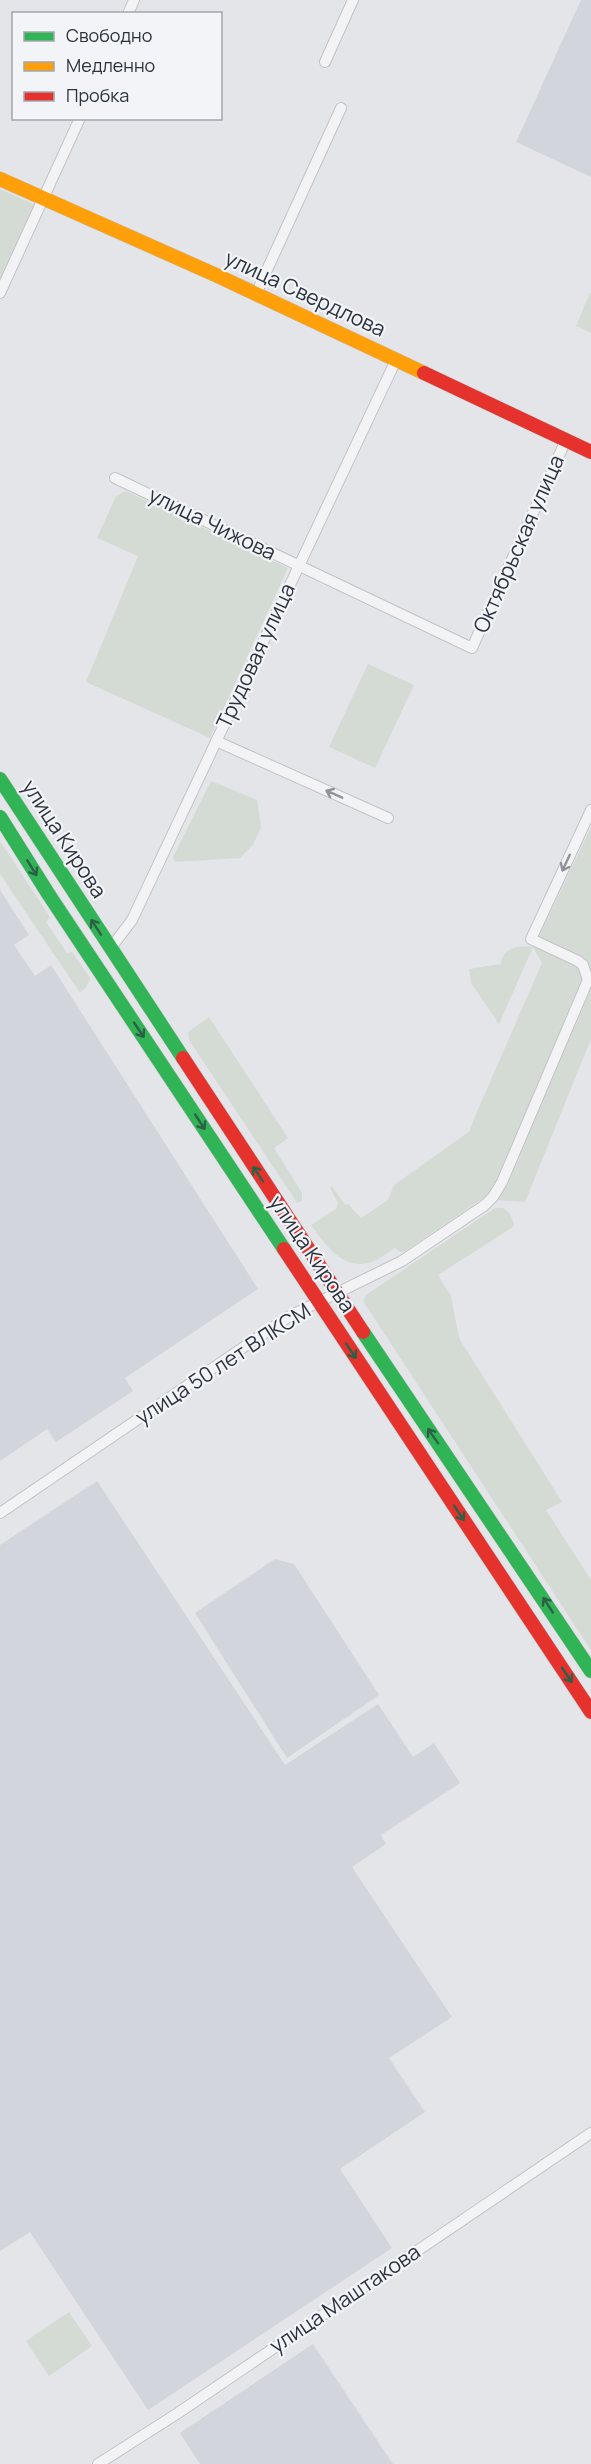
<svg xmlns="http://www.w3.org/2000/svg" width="591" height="2464" font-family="Manrope,sans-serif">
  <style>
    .built { fill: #d2d5db }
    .green { fill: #d4dbd4 }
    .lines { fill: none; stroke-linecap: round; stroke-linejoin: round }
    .street-casing { stroke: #c2c3c6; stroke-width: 12 }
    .fast-casing { stroke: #c2c3c6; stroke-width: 15 }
    .slow-casing { stroke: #c2c3c6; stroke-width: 15 }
    .jam-casing { stroke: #c2c3c6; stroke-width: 15 }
    .street { stroke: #f3f3f5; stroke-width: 10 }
    .fast { stroke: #30b455; stroke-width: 14 }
    .slow { stroke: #ff9f0a; stroke-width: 14 }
    .jam { stroke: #e5322d; stroke-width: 14 }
    .oneway { stroke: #90939a }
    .oneway2 { stroke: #2d6047 }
    .labels { text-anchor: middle; stroke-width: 4.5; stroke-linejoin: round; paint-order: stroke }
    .street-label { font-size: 21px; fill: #2c333f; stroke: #f2f4f7 }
  </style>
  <rect width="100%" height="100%" fill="#e3e5e8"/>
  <!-- built -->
  <g class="built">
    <polygon points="581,0 591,0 591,177 516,142"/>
    <polygon points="0,890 29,935 14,945 35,976 51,965 258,1289 125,1378 133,1391 56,1442 47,1429 0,1461"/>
    <polygon points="97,1481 285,1765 378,1704 413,1757 434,1743 460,1783 381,1835 386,1844 352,1867 452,2017 389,2058 425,2112 340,2169 392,2248 148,2410 30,2232 0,2251 0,1545"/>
    <polygon points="275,1559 294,1564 379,1695 287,1758 195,1613"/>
    <polygon points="313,2344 393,2464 200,2464 180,2433"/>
  </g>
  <!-- green -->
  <g class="green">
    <polygon points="0,189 37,206 0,287"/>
    <polygon points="590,293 591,293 591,333 576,326"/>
    <polygon points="126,491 288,568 210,738 86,682 138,556 97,538 116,496"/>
    <polygon points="368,664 414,685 375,768 329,747"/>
    <polygon points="211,781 257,800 261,827 253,845 240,858 175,862 173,857"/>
    <path d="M 591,827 L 591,1039 L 525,1202 L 482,1199 L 404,1252 L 400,1252 L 395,1248 C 388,1252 381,1258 374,1261 C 344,1273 326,1245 311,1225 L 336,1209 L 338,1203 L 330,1188 L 332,1186 L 345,1205 L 348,1204 L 361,1218 L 388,1200 L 394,1185 L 470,1131 L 473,1121 L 542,963 L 533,947 L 499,1024 L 471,983 L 469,969 L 501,964 C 503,947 519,945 534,947 Z"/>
    <polygon points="0,841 50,917 46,922 67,953 72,952 90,978 87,986 80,993 0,874"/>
    <polygon points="209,1017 288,1138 274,1148 302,1193 302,1201 297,1203 189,1040 188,1032"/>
    <polygon points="495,1208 503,1208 510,1214 514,1224 513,1227 438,1275 451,1296 459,1338 562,1502 546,1510 591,1580 591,1650 363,1301 366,1295"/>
    <polygon points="69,2312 92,2346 49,2376 26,2341"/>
  </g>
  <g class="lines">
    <!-- street casing -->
    <g class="street-casing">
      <g id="street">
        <polyline points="128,14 134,0"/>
        <polyline points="325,62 353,0"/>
        <polyline points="0,293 80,118"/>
        <polyline points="256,294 341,108"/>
        <polyline points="115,478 472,648 566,440"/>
        <polyline points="216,741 388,818"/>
        <polyline points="110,949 132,920 396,360"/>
        <polyline points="0,1513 288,1317 402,1261 485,1205 493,1197 502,1182 588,980 583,965 578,961 531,939 591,810"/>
        <polyline points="98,2464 178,2413 591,2133"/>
      </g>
    </g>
    <!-- fast casing -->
    <g class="fast-casing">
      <g id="fast">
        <polyline points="0,779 183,1058"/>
        <polyline points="0,817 49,895 284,1249"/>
        <polyline points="363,1332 591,1671"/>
      </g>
    </g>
    <!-- slow casing -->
    <g class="slow-casing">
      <polyline id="slow" points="0,179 218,276 424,373"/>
    </g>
    <!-- jam casing -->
    <g class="jam-casing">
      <g id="jam">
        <polyline points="424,373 591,452"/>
        <polyline points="183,1058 363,1332"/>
        <polyline points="284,1249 591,1712"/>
      </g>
    </g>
    <!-- street -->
    <use href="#street" class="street"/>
    <!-- fast -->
    <use href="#fast" class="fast"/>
    <!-- slow -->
    <use href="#slow" class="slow"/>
    <!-- jam -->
    <use href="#jam" class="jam"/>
  </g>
  <!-- one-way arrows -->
  <defs><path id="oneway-shaft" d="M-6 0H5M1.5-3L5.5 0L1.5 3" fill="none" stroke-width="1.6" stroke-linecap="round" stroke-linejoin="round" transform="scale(1.5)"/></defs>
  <g class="oneway">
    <use href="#oneway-shaft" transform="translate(334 794) rotate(-156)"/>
    <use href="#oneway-shaft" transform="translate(566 863) rotate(115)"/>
  </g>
  <g class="oneway2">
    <use href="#oneway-shaft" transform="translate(32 868) rotate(58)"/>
    <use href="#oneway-shaft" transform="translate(96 927) rotate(-123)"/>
    <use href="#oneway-shaft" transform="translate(139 1030) rotate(56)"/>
    <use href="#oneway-shaft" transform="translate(200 1122) rotate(57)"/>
    <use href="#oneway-shaft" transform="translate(258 1174) rotate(-123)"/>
    <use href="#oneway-shaft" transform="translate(351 1351) rotate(56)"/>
    <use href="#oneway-shaft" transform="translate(433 1436) rotate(-125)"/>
    <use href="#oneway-shaft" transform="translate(459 1513) rotate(56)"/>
    <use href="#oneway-shaft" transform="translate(548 1605) rotate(-123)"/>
    <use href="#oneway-shaft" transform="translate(567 1675) rotate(56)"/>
  </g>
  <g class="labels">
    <!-- street labels -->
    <g class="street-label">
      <text transform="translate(305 294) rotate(25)" y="7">улица Свердлова</text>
      <text transform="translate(212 524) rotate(26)" y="7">улица Чижова</text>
      <text transform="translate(519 544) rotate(-66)" y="7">Октябрьская улица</text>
      <text transform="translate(256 656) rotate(-65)" y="7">Трудовая улица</text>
      <text transform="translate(64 839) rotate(57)" y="7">улица Кирова</text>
      <text transform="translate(312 1254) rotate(56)" y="7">улица Кирова</text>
      <text transform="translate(223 1364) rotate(-33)" y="7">улица 50 лет ВЛКСМ</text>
      <text transform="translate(345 2299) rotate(-34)" y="7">улица Маштакова</text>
    </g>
  </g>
  <!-- legend -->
  <rect x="12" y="12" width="210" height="108" fill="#f2f4f7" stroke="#a3a7ad" stroke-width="1.5"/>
  <rect x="24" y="32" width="30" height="9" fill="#30b455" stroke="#a3a7ad" stroke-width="1.5"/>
  <text x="66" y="42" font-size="18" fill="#2c333f">Свободно</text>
  <rect x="24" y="62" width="30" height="9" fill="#ff9f0a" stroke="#a3a7ad" stroke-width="1.5"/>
  <text x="66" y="72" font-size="18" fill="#2c333f">Медленно</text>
  <rect x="24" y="92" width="30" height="9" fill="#e5322d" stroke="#a3a7ad" stroke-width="1.5"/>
  <text x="66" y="102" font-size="18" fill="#2c333f">Пробка</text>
</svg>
